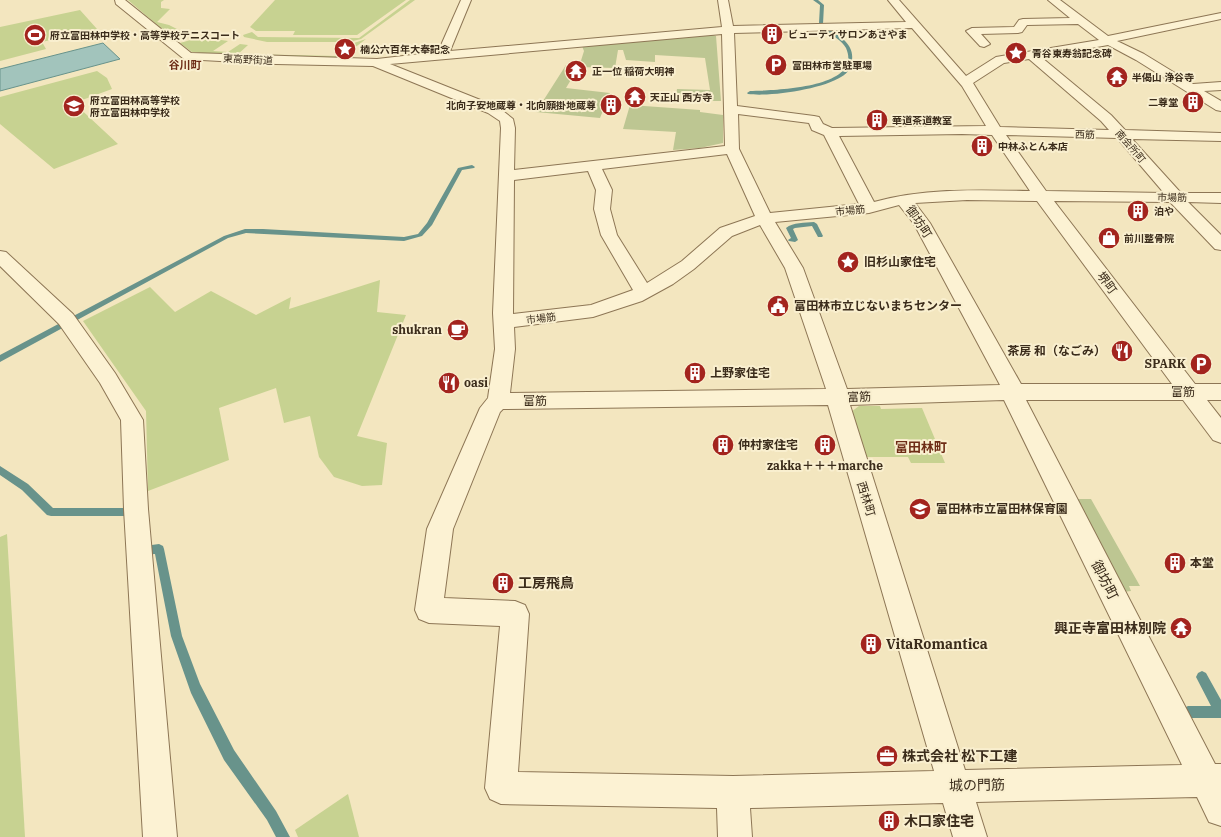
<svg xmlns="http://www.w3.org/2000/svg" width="1221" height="837" font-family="'IBM Plex Serif','Noto Sans JP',serif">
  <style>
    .green { fill: #c7d291 }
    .cemetery { fill: #bdc692 }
    .water { fill: #a2c4bc; stroke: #68938b }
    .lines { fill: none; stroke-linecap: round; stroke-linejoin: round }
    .stream { fill: #68938b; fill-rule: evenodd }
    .minor-casing { stroke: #8d7655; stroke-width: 2 }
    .minor { fill: #fcf2d3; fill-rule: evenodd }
    .labels { text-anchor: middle; stroke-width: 4; stroke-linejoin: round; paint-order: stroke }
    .far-poi-label { font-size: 10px; font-weight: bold; fill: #3b2c1b; stroke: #f9efcf; text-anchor: start }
    .far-street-label { font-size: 10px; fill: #3b2c1b; stroke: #f9efcf }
    .far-neighbourhood-label { font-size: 11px; font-weight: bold; fill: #6d2c16; stroke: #f9efcf }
    .street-label { font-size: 12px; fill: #3b2c1b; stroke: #f9efcf }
    .poi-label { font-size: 12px; font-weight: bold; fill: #3b2c1b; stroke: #f9efcf; text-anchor: start }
    .neighbourhood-label { font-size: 13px; font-weight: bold; fill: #6d2c16; stroke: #f9efcf }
    .near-street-label { font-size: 14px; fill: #3b2c1b; stroke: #f9efcf }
    .near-poi-label { font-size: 14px; font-weight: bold; fill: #3b2c1b; stroke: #f9efcf; text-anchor: start }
  </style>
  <rect width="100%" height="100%" fill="#f3e6bf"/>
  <!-- green -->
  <g class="green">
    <polygon points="128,0 164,0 161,2 161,8 170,9 157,22 169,25 183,32 170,36"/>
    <polygon points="275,0 406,0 357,35 293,35 295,31 256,31 250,27"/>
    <polygon points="410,0 415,0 361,39 349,42 267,42 244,37 243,35 252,32 258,37 359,38"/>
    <polygon points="80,10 97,29 42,42 46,49 0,61 0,27"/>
    <polygon points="201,37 228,41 213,51 228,52 240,44 248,45 236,56 192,52 180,43"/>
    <polygon points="366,39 341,58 241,56 243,54 337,56 348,45"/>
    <polygon points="97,71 107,78 112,89 74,103 118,144 54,169 0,124 0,97"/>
    <polygon points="380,280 377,312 406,315 357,436 387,443 382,485 362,486 334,477 319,457 310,416 284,423 276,388 219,408 229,460 148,491 146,411 83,321 150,287 175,312 211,291 256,315 291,297 289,309"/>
    <polygon points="859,406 880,406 881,409 922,408 945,463 911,463 908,457 866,457 851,412"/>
    <polygon points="7,534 25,837 0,837 0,537"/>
    <polygon points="348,794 359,837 298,837 295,830"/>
  </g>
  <!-- cemetery -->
  <g class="cemetery">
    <polygon points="709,34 716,36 721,101 675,101 677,89 710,90 705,58 655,55 655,62 626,60 623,50 618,50 615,68 579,67 584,51 582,46"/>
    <polygon points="566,65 574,66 566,77 572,78 566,88 610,93 600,118 536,112"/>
    <polygon points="630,105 700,110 700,112 723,115 723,143 700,148 673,150 676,132 623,129"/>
    <polygon points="1074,499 1091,499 1140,586 1129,586 1131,591 1123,592"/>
  </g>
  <!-- water -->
  <polygon class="water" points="103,43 120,59 0,91 0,69"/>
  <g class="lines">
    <!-- stream -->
    <g class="stream">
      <polygon points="813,0 818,0 824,5 823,24 819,23 820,5"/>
      <path d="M 827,29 C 833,29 841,37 845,41 C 850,46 853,52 852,60 C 852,67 848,73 841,77 C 822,89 771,97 748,94 L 747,93 L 750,91 C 772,90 864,89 846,48 C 842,41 833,36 827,31 Z"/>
      <polygon points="472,165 475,167 474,168 462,170 432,225 422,236 404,241 246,233 228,238 0,362 0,355 224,236 245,229 263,229 404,237 418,234 427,223 458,168"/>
      <path d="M 814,222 L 817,224 L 823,236 L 822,237 L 818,237 L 812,226 L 795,228 L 793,229 L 798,240 L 795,242 L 789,241 L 788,240 L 791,238 L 786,228 C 793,222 805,223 814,222 Z"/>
      <polygon points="0,466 28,484 53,508 128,508 132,509 134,519 133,522 129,523 125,522 124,516 51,516 47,515 22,490 0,475"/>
      <polygon points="159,544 163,546 164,549 182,636 200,684 234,750 276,811 290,837 276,837 267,820 224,760 191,693 171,636 155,554 141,555 137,553 136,550 137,547"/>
      <polygon points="1202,671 1206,673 1221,700 1221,718 1188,718 1184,716 1182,712 1184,708 1188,706 1211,706 1196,677 1198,673"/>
    </g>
    <!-- minor casing -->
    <g class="minor-casing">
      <g id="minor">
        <path d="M 115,0 L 125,0 L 191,53 L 377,59 L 438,52 L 461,0 L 471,0 L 450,51 L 722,27 L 718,0 L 728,0 L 733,26 L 906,22 L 888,0 L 899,0 L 966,76 L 996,57 L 1099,40 L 1078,24 L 1027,25 L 1022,32 L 1018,33 L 981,34 L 990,44 L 984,47 L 980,46 L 966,31 L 972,28 L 1014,27 L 1019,20 L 1023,19 L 1070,18 L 1048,0 L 1060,0 L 1108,36 L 1221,13 L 1221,19 L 1117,41 L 1144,54 L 1193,84 L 1221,82 L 1221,90 L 1204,91 L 1221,101 L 1221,111 L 1216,110 L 1136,60 L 1108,45 L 1041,57 L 1111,115 L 1125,130 L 1221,133 L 1221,141 L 1132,139 L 1181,193 L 1221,193 L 1221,203 L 1188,202 L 1221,235 L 1221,250 L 1215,249 L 1170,202 L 1054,201 L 1195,384 L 1221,384 L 1221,400 L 1207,400 L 1221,418 L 1221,443 L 1213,440 L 1183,400 L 1026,400 L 1215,764 L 1221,764 L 1221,826 L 1209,822 L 1197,797 L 976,802 L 987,837 L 953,837 L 943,803 L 750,808 L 752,837 L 718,837 L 717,808 L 501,804 L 490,799 L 485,788 L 500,626 L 429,623 L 419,619 L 415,610 L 427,529 L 480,408 L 488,398 L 495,349 L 493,313 L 501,128 L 500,121 L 488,113 L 373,66 L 276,64 L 184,59 L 116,4 ZM 912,28 L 962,86 L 986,126 L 832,128 L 823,124 L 819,117 L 814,116 L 737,106 L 734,33 ZM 722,34 L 725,146 L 514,170 L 515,128 L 513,119 L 498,107 L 390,64 ZM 1029,59 L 1101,121 L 1109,130 L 1000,127 L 973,83 L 1004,63 ZM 738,114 L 809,123 L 812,130 L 824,135 L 859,204 L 770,213 L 739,149 ZM 962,134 L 992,135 L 1030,191 C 977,190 925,188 874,202 L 839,136 ZM 1006,135 L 1117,138 L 1164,193 L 1046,191 ZM 727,154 L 755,216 L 720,228 L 682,261 L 647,283 L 617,235 L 610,209 L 612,190 L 602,169 ZM 588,171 L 596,190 L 594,209 L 601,235 L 633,290 L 591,305 L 513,314 L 514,180 ZM 967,200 L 1037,201 L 1172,384 L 1021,384 L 930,223 L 915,203 ZM 899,205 L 914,224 L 1000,385 L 847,389 L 803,268 L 775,222 L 869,213 ZM 760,225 L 785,268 L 826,389 L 510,393 L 515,349 L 514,327 L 593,317 L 642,301 L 673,284 L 694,269 L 732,236 ZM 1004,400 L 1182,765 L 965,770 L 850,405 ZM 828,405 L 934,771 L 733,776 L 518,772 L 529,614 L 525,605 L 515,601 L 444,598 L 453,529 L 500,412 L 503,409 Z"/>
        <polygon points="0,251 6,252 73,314 115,373 143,420 148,509 177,837 143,837 124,509 121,420 100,383 59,324 0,266"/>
      </g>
    </g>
    <!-- minor -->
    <use href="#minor" class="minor"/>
  </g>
  <!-- icons -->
  <defs>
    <g id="building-disc" transform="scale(1.15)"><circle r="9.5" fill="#a3241e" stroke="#f9efcf"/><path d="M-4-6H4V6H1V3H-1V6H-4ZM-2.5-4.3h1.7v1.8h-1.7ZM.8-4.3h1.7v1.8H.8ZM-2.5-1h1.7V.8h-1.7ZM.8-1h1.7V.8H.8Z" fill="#fff"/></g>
    <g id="stadium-disc" transform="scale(1.15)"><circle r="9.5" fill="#a3241e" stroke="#f9efcf"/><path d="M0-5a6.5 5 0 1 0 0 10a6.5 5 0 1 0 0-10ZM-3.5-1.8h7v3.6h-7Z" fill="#fff"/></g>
    <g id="sight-disc" transform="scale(1.15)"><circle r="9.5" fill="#a3241e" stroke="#f9efcf"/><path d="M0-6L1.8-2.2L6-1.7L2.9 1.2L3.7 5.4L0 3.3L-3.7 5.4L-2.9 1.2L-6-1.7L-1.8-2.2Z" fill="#fff"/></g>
    <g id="parking-disc" transform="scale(1.15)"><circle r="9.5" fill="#a3241e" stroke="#f9efcf"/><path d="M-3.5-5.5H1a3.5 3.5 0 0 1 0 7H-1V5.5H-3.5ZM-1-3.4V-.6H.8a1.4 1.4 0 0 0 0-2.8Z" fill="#fff"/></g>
    <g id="temple-disc" transform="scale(1.15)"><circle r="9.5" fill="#a3241e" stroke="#f9efcf"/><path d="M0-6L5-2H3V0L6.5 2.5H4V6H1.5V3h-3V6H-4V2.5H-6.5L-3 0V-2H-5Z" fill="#fff"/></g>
    <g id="school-disc" transform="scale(1.15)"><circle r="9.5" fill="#a3241e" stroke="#f9efcf"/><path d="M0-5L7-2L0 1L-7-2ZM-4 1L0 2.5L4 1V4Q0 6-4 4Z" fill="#fff"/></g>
    <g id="shop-disc" transform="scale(1.15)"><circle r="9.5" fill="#a3241e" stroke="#f9efcf"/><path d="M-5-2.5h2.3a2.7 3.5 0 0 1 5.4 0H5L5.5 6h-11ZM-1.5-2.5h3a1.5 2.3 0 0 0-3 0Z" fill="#fff"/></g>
    <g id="civic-disc" transform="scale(1.15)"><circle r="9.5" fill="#a3241e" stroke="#f9efcf"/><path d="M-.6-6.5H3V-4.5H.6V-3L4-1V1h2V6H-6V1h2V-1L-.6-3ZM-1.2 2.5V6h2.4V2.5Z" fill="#fff"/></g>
    <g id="cafe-disc" transform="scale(1.15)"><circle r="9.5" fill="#a3241e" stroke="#f9efcf"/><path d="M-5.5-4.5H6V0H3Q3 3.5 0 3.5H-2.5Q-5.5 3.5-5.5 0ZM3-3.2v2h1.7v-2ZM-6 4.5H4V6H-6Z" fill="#fff"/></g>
    <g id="restaurant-disc" transform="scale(1.15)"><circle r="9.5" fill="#a3241e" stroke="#f9efcf"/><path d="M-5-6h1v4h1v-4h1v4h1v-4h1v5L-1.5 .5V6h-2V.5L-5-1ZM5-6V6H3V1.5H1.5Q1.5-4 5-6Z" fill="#fff"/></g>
    <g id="office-disc" transform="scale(1.15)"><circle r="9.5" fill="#a3241e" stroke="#f9efcf"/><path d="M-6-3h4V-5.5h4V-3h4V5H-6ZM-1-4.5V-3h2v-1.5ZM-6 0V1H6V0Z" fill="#fff"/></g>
  </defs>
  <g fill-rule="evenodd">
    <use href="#building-disc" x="772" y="34"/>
    <use href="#stadium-disc" x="35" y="35"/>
    <use href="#sight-disc" x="345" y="49"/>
    <use href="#sight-disc" x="1016" y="53"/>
    <use href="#parking-disc" x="776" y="65"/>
    <use href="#temple-disc" x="576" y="71"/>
    <use href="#temple-disc" x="1117" y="77"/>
    <use href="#temple-disc" x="635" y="97"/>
    <use href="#building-disc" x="1193" y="102"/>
    <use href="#building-disc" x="611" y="105"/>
    <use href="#school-disc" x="74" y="106"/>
    <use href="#building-disc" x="877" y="120"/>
    <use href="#building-disc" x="982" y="146"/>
    <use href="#building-disc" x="1138" y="211"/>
    <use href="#shop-disc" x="1109" y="238"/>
    <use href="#sight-disc" x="848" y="262"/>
    <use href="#civic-disc" x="778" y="306"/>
    <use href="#cafe-disc" x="458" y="330"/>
    <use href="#restaurant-disc" x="1122" y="351"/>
    <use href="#parking-disc" x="1201" y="364"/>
    <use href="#building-disc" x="695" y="373"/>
    <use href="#restaurant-disc" x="449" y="383"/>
    <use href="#building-disc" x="723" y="445"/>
    <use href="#building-disc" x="825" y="445"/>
    <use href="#school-disc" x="920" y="509"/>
    <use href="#building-disc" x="1175" y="563"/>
    <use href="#building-disc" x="503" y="583"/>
    <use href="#temple-disc" x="1181" y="628"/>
    <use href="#building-disc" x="871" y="644"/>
    <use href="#office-disc" x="887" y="756"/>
    <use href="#building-disc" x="889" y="821"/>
  </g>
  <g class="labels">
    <!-- far-poi labels -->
    <g class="far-poi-label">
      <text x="788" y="38">ビューティサロンあさやま</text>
      <text x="50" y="39">府立富田林中学校・高等学校テニスコート</text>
      <text x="360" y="53">楠公六百年大奉記念</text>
      <text x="1032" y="57">青谷東寿翁記念碑</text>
      <text x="792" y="69">富田林市営駐車場</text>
      <text x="592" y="75">正一位 稲荷大明神</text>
      <text x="1132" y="81">半偈山 浄谷寺</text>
      <text x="650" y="101">天正山 西方寺</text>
      <text x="90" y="104">府立富田林高等学校<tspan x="90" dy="12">府立富田林中学校</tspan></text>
      <text x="1178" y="106" text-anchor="end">二尊堂</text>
      <text x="596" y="109" text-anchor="end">北向子安地蔵尊・北向願掛地蔵尊</text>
      <text x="892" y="124">華道茶道教室</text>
      <text x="998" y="150">中林ふとん本店</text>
      <text x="1154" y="215">泊や</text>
      <text x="1124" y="242">前川整骨院</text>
    </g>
    <!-- far-street labels -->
    <g class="far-street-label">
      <text transform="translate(248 59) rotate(3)" y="4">東高野街道</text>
      <text transform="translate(1085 134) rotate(2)" y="4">西筋</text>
      <text transform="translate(1131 146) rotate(49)" y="4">南会所町</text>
      <text transform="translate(1172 197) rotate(1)" y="4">市場筋</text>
      <text transform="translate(850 210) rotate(-6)" y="4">市場筋</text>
      <text transform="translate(541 318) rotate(-7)" y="4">市場筋</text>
    </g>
    <!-- far-neighbourhood labels -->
    <g class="far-neighbourhood-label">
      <text x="185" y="69">谷川町</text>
    </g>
    <!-- street labels -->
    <g class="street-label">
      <text transform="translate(919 222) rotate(56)" y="4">御坊町</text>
      <text transform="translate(1107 283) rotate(53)" y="4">堺町</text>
      <text x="1183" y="396">富筋</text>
      <text transform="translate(859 397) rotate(-2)" y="4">富筋</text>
      <text x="535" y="405">富筋</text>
      <text transform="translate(866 499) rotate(73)" y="4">西林町</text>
    </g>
    <!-- poi labels -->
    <g class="poi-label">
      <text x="864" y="266">旧杉山家住宅</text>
      <text x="794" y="310">富田林市立じないまちセンター</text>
      <text x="442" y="334" text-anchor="end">shukran</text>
      <text x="1106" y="355" text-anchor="end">茶房 和（なごみ）</text>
      <text x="1186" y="368" text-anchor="end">SPARK</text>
      <text x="710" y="377">上野家住宅</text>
      <text x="464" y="387">oasi</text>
      <text x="738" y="449">仲村家住宅</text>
      <text x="825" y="470" text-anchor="middle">zakka＋＋＋marche</text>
      <text x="936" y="513">富田林市立富田林保育園</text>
      <text x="1190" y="567">本堂</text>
    </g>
    <!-- neighbourhood labels -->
    <g class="neighbourhood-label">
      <text x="921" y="452">富田林町</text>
    </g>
    <!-- near-street labels -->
    <g class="near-street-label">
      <text transform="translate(1105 580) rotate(63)" y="5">御坊町</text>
      <text transform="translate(977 785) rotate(-1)" y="5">城の門筋</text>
    </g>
    <!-- near-poi labels -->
    <g class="near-poi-label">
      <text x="518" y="588">工房飛鳥</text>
      <text x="1166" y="633" text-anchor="end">興正寺富田林別院</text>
      <text x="886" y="649">VitaRomantica</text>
      <text x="902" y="761">株式会社 松下工建</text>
      <text x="904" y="826">木口家住宅</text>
    </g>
  </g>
</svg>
